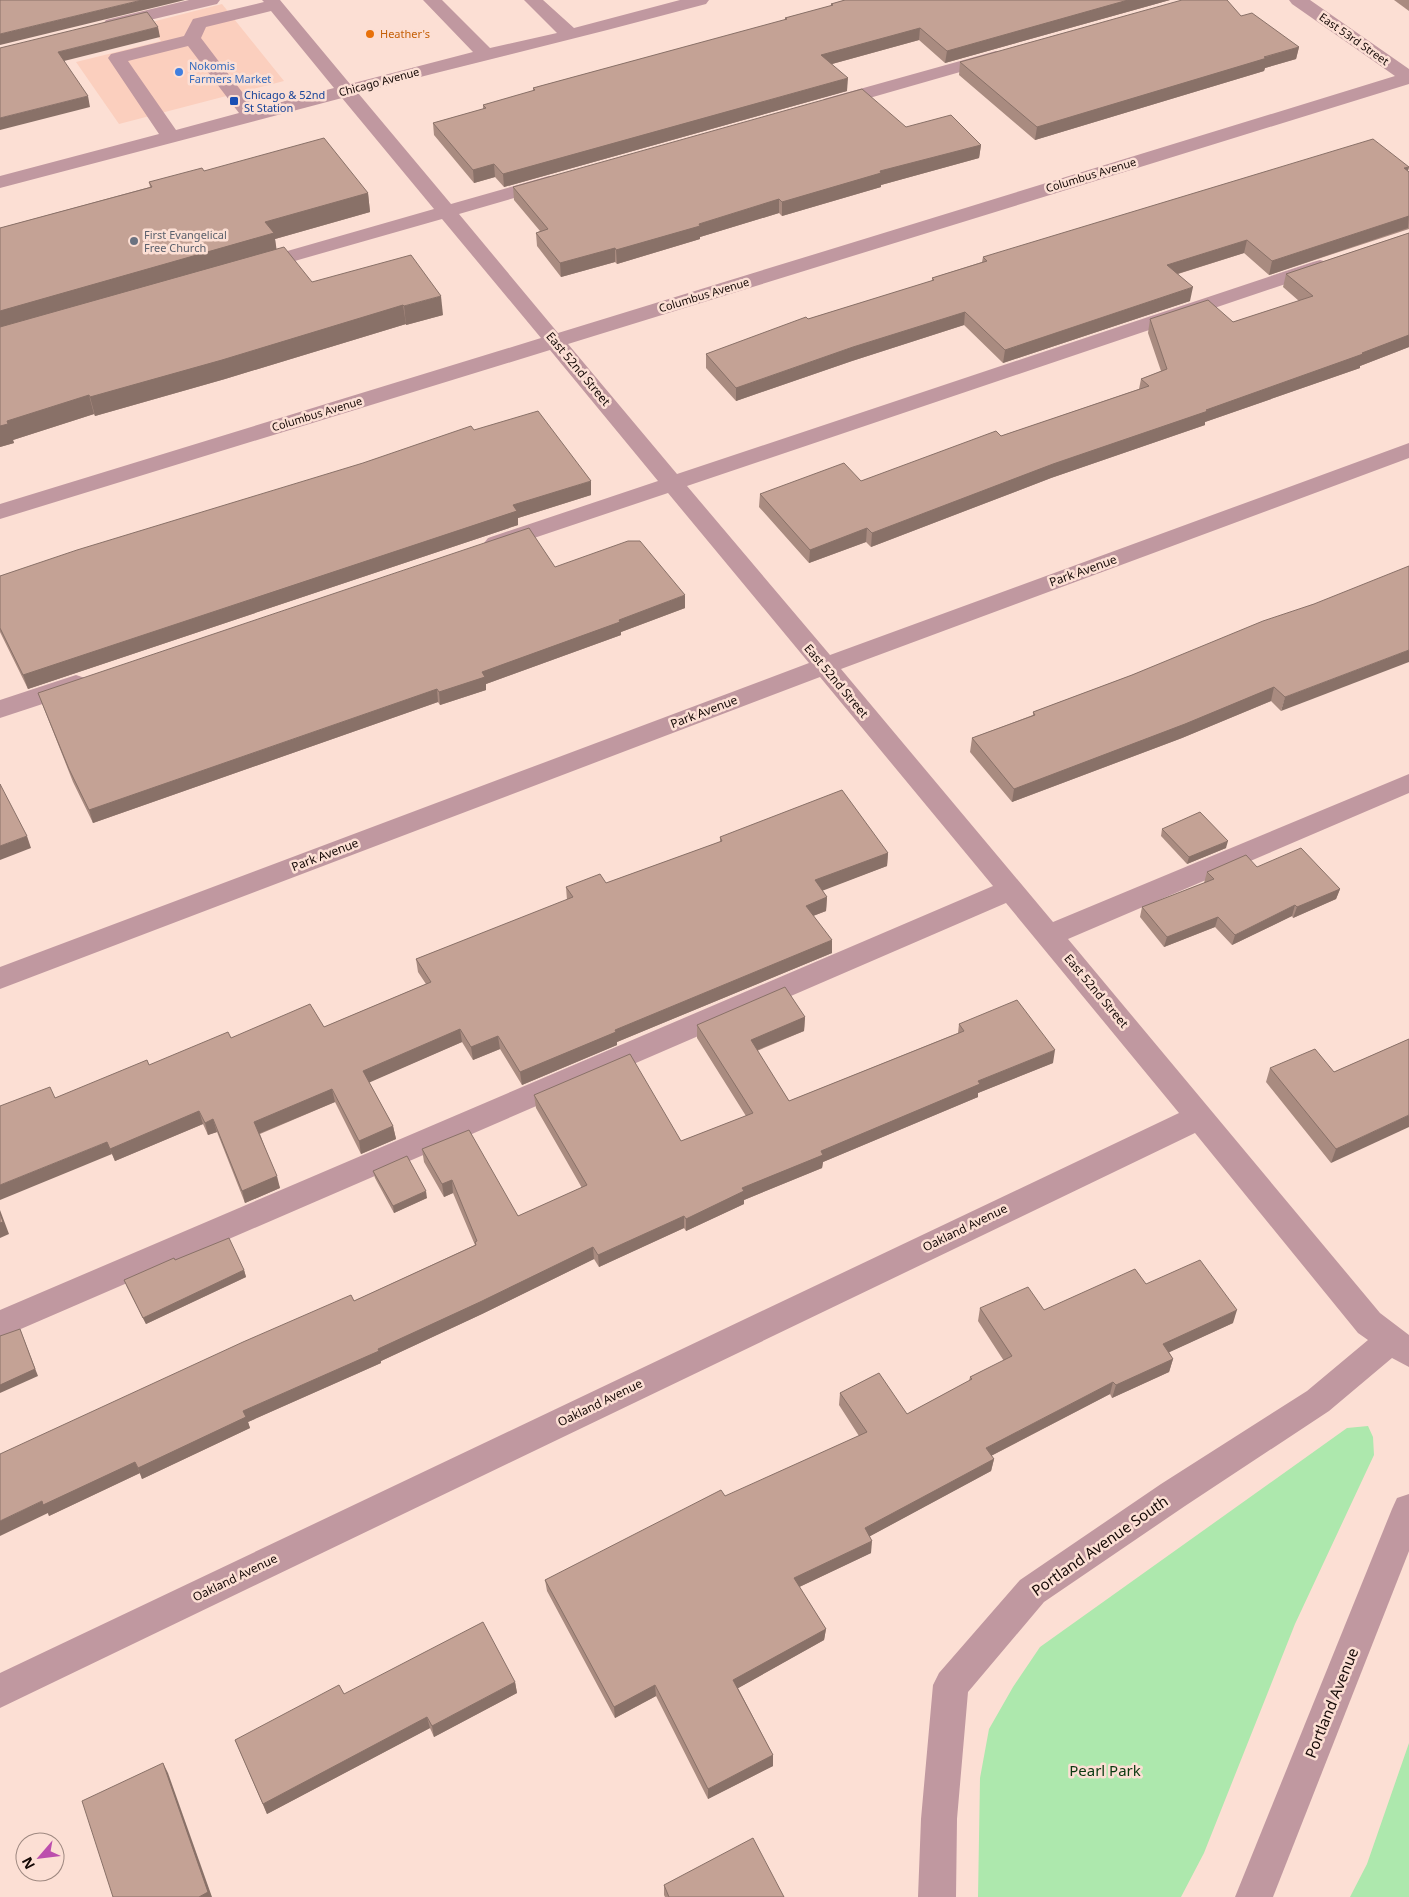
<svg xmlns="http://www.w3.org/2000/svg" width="1409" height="1897" font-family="'Noto Sans',sans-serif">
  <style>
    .built { fill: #fbcfbe }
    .green { fill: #ade8ad }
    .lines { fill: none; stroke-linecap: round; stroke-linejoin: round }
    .minor { fill: #c098a0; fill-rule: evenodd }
    .wall { fill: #a98b80 }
    .shaded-wall { fill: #897168 }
    .building { fill: #c4a295; stroke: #897168 }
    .food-dot { fill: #e8710a; stroke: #fcdfd4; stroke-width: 2 }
    .shop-dot { fill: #3f7fe0; stroke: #fcdfd4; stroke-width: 2 }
    .transit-dot { fill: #1a4fb4; stroke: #fcdfd4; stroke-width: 2 }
    .worship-dot { fill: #6b7280; stroke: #fcdfd4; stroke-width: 2 }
    .labels { text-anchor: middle; stroke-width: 5; stroke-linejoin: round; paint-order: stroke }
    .far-food-label { font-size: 11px; fill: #c56008; stroke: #fcdfd4; text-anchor: start }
    .far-street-label { font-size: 11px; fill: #140805; stroke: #fcdfd4 }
    .far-shop-label { font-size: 11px; fill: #366cbe; stroke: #fcdfd4; text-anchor: start }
    .far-transit-label { font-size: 11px; fill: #164399; stroke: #fcdfd4; text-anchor: start }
    .far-worship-label { font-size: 11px; fill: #5b616d; stroke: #fcdfd4; text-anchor: start }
    .street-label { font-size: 12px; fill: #140805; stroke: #fcdfd4 }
    .near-street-label { font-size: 15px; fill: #140805; stroke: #fcdfd4 }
    .near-park-label { font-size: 15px; fill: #0c3a11; stroke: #fcdfd4 }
  </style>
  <rect width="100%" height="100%" fill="#fcdfd4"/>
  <!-- built -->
  <polygon class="built" points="222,4 284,81 119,124 76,62 161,41 148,23"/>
  <!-- green -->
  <g class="green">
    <polygon points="1368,1426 1373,1437 1374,1455 1295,1624 1204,1853 1181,1897 978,1897 980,1778 989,1729 1013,1687 1040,1647 1347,1428"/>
    <polygon points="1409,1743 1409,1897 1350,1897 1367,1864"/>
  </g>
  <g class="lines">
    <!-- minor -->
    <g class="minor">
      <polygon points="189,0 220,0 217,4 112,29 106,28 103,24 106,20"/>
      <path d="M 262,0 L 280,0 L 350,84 L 473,52 L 423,0 L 442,0 L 490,48 L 557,33 L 524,0 L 543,0 L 574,28 L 680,0 L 709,0 L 706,4 C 591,35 474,63 358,93 L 451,204 L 549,176 L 556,178 L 559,182 L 556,186 L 459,214 L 558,333 L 1395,76 L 1292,4 L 1289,0 L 1310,0 L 1409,69 L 1409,84 L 568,344 L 677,474 L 1313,262 L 1320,260 L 1327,262 L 1330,266 L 1327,270 L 687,486 L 830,655 L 1409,443 L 1409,458 L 841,669 L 1053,922 L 1409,774 L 1409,793 L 1068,939 L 1380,1313 L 1409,1335 L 1409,1367 L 1392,1358 L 1329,1411 L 1185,1506 L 1044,1602 L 968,1692 L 957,1819 L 956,1897 L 918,1897 L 921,1819 L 933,1685 L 939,1673 L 1020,1580 L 1161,1484 L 1307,1391 L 1368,1340 L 1358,1333 L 1195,1133 L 0,1708 L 0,1673 L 1179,1113 L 1006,903 L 0,1338 L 0,1310 L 993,886 L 820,677 L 0,989 L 0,967 L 809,663 L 668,493 L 504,548 L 496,551 L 488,548 L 484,543 L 488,538 L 658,481 L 550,350 L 0,519 L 0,504 L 541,338 L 442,219 L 263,270 L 256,272 L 249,270 L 246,266 L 249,262 L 434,209 L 342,98 L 0,188 L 0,176 L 159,134 L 108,58 L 111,54 L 184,36 L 193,19 L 264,2 ZM 271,11 L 334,88 L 255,109 L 201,38 L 206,27 ZM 188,46 L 239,113 L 176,130 L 128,61 Z"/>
      <polygon points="996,51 1002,52 1005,56 1002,60 831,109 824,107 822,103 824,99"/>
      <polygon points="76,675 85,678 88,684 85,690 0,718 0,700"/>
      <polygon points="1409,1494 1409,1551 1273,1897 1235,1897 1392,1509 1397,1498"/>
    </g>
  </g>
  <!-- wall -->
  <g class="wall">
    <polygon points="845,0 1170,0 945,63 919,40 832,64 847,91 504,187 495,177 474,183 434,135 433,123 483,109 483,105 533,91 533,88 785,20 785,18 831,6 831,4"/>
    <polygon points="1394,0 1409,0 1409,11"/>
    <polygon points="1241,16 1299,47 1296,59 1265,68 1264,71 1035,140 959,75 960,62"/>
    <polygon points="906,127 981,145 979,158 881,185 881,187 782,216 779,213 700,237 700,239 617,264 615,262 561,277 537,246 536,233 540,231 514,200 513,187"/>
    <polygon points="1409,167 1408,171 1409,172 1409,229 1269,275 1244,253 1178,274 1190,301 1003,363 964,325 852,361 736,401 706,368 706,354 808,319 932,281 932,278 982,262 983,257"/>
    <polygon points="204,171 368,193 370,212 275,239 276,249 312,282 443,315 406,325 406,324 225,379 95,416 94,414 13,440 14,443 0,447 0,228 150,187 149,182"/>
    <polygon points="1409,233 1409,347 1360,366 1360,368 1205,422 1205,425 1051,478 871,547 866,542 809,563 759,507 760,494 861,481 1001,436 1139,389 1141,379 1161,371 1148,333 1150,319 1233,322 1299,301 1283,287 1286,274"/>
    <polygon points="474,430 591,495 518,518 518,525 28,689 0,632 0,576"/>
    <polygon points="555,567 685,608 621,632 621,635 486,684 486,690 440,705 438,702 93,823 73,782 43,706 38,693"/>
    <polygon points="1314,604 1281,711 1271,701 1182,738 1012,802 970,752 972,738 1033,715 1033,712 1132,675"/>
    <polygon points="1162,829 1226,848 1187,864 1161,836"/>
    <polygon points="720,837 888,853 887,866 822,890 827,897 826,911 813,916 832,953 617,1042 617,1045 522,1085 500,1049 473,1060 462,1042 369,1082 393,1126 396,1139 361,1154 335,1102 260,1134 280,1188 245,1203 217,1132 208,1135 203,1124 115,1161 112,1154 55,1098 149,1065 231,1038 324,1027 426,984 418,972 416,959 567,900 566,887 606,883 720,842"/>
    <polygon points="1257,867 1340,889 1336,899 1293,918 1292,916 1232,945 1215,927 1164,947 1140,917 1142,907 1204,883 1207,872"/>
    <polygon points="805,1017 804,1031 757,1051 789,1101 958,1033 959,1024 1053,1063 978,1093 978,1097 823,1162 822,1168 744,1200 744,1204 686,1231 684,1228 599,1267 594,1259 482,1314 381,1361 381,1363 248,1422 250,1428 142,1479 140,1473 49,1516 48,1513 354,1301 475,1245 453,1193 444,1197 424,1162 422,1149 518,1216 582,1188 536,1108 534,1095 681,1141 746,1116 697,1038 697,1025"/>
    <polygon points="1409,1039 1331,1163 1266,1082 1270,1068 1334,1072"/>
    <polygon points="373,1171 427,1198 394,1213 375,1178"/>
    <polygon points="175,1260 244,1270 246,1277 146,1324 127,1287 124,1280"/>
    <polygon points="1146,1284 1233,1323 1169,1352 1173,1359 1169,1372 1112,1398 1110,1394 991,1456 994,1459 991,1471 870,1536 871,1553 799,1587 826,1629 824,1640 738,1688 773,1755 773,1766 708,1799 656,1696 615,1718 547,1591 545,1580 859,1436 839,1405 840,1393 907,1414 969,1381 970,1377 1004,1361 978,1321 980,1308 1044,1310"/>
    <polygon points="515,1682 517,1693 434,1737 430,1728 267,1814 235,1740 344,1694"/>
    <polygon points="664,1885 784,1897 665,1897 664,1895"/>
  </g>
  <!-- shaded-wall -->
  <g class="shaded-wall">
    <polygon points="142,0 185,0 0,45 0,34"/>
    <polygon points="1128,0 1170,0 945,63 947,51"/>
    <polygon points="158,27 160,37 60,62 58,52"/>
    <polygon points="920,28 919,40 821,67 821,55"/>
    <polygon points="1299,47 1296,59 1265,68 1264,71 1035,140 1037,127"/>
    <polygon points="848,78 847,91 504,187 503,174"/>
    <polygon points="88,96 90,107 0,130 0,118"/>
    <polygon points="981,145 979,158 881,185 881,187 782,216 782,202 880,171"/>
    <polygon points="494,164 495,177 474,183 473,170"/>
    <polygon points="1409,167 1405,180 1404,168"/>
    <polygon points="368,193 370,212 275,239 277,252 0,331 0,311 265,222"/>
    <polygon points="779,199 779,213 700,237 700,239 617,264 616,250"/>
    <polygon points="1409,216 1408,228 1269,275 1272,261"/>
    <polygon points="1247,240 1244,253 1164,278 1167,265"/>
    <polygon points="615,248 615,262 561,277 560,263"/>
    <polygon points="1193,287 1190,301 1003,363 1005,350"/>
    <polygon points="441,296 443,315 406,325 404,306"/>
    <polygon points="403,305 406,324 225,379 95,416 90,397"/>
    <polygon points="965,312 964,325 852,361 736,401 736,388 853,347"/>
    <polygon points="1409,335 1409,347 1360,366 1360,368 1205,422 1205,425 1051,478 871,547 872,533 1053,464"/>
    <polygon points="89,395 94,414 13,440 14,443 0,447 0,426 7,421"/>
    <polygon points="591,481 591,495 518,518 518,525 28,689 23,675 513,505"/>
    <polygon points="867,528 866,542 809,563 810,550"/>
    <polygon points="685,595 685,608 621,632 621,635 486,684 486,690 440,705 439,692 482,672"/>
    <polygon points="1409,650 1409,662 1281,711 1285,697"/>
    <polygon points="1274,687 1271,701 1182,738 1012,802 1014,789"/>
    <polygon points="437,689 438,702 93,823 89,810"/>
    <polygon points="27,836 31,848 0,860 0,846"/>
    <polygon points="1228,841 1226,848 1187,864 1189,857"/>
    <polygon points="888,853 887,866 814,894 815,880"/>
    <polygon points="1340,889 1336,899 1293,918 1297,907"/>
    <polygon points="827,897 826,911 805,919 806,906"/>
    <polygon points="1295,905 1292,916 1232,945 1235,935"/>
    <polygon points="1218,917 1215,927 1164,947 1167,937"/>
    <polygon points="832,940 832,953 617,1042 617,1045 522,1085 520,1072 615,1030"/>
    <polygon points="805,1017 804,1031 750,1053 751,1040"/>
    <polygon points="460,1029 462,1042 366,1084 363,1071"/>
    <polygon points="498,1036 500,1049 473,1060 471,1047"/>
    <polygon points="1055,1050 1053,1063 978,1093 978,1097 823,1162 822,1168 744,1200 744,1204 686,1231 686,1219 742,1188 821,1151 978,1081"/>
    <polygon points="332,1089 335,1102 258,1134 254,1122"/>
    <polygon points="199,1111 203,1124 115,1161 110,1149"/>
    <polygon points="1409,1115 1409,1127 1331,1163 1336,1149"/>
    <polygon points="213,1119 217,1132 208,1135 205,1123"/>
    <polygon points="393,1126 396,1139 361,1154 359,1141"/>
    <polygon points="107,1142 112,1154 0,1200 0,1185"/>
    <polygon points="277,1176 280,1188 245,1203 242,1191"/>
    <polygon points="452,1180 453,1193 444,1197 442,1184"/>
    <polygon points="426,1191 427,1198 394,1213 393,1206"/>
    <polygon points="0,1210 9,1234 0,1238"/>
    <polygon points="684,1216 684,1228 599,1267 598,1255"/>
    <polygon points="593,1247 594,1259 482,1314 381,1361 381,1363 248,1422 250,1428 142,1479 138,1468 243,1411 378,1349"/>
    <polygon points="244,1270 246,1277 146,1324 143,1318"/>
    <polygon points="1237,1310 1233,1323 1159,1357 1163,1344"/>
    <polygon points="20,1329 38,1376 0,1393 0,1385"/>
    <polygon points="1173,1359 1169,1372 1112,1398 1116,1385"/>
    <polygon points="1113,1382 1110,1394 983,1460 986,1448"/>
    <polygon points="994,1459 991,1471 863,1540 865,1528"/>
    <polygon points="135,1462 140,1473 49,1516 48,1513 0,1536 0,1521 42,1501"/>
    <polygon points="872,1541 871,1553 793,1590 794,1578"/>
    <polygon points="826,1629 824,1640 733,1691 733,1680"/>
    <polygon points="515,1682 517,1693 434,1737 432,1726"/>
    <polygon points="655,1685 656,1696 615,1718 614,1707"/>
    <polygon points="427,1717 430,1728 267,1814 263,1804"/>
    <polygon points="773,1755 773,1766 708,1799 708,1789"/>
    <polygon points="163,1763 168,1773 212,1897 199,1897"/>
  </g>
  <!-- building -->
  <g class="building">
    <polygon points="0,0 142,0 0,34"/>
    <polygon points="845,0 1128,0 947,51 920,28 821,55 848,78 503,174 494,164 473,170 433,123 486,108 483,105 535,90 533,88 787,19 785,18 833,5 831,4"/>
    <polygon points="1182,0 1227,0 1241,16 1252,13 1299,47 1264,57 1267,58 1037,127 960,62"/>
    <polygon points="147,12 158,27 58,52 88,96 0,118 0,48"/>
    <polygon points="862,89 906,127 951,115 981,145 880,171 881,173 782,202 779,199 699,224 700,226 616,250 615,248 560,263 536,233 548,229 513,187"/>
    <polygon points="324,138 368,193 265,222 274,233 0,311 0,228 152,187 149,182 202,168 204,171"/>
    <polygon points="1373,139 1409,167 1404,168 1409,172 1409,216 1272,261 1247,240 1167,265 1193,287 1005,350 965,312 853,347 736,388 706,354 806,317 808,319 934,280 932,278 987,261 983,257"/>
    <polygon points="1409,233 1409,335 1362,353 1363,354 1206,410 1208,411 1053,464 872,533 867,528 810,550 760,494 844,463 861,481 996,431 1001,436 1149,386 1141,379 1167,369 1150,319 1208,300 1233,322 1313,296 1286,274"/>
    <polygon points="284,247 312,282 411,255 441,296 404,306 403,305 222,360 90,397 89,395 7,421 8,424 0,426 0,327"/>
    <polygon points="538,411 591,481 513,505 517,511 23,675 0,628 0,576 77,550 363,463 471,426 474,430"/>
    <polygon points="529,528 555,567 628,541 640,541 685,595 619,620 620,622 482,672 485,677 439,692 437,689 89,810 69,769 38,693"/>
    <polygon points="1409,566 1409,650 1285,697 1274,687 1185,724 1014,789 972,738 1035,715 1033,712 1132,675 1263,621 1314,604"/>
    <polygon points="0,784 27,836 0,846"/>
    <polygon points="842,790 888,853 815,880 827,897 806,906 832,940 615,1030 616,1032 520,1072 498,1036 471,1047 460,1029 363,1071 393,1126 359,1141 332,1089 254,1122 277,1176 242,1191 213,1119 205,1123 199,1111 110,1149 107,1142 0,1185 0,1106 50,1087 55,1098 147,1060 149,1065 228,1032 231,1038 310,1004 324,1027 431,982 416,959 573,897 566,887 600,874 606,883 722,841 720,837"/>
    <polygon points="1200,812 1228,841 1189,857 1162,829"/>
    <polygon points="1301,848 1340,889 1297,907 1295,905 1235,935 1218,917 1167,937 1142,907 1214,879 1207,872 1246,855 1257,867"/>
    <polygon points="785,987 805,1017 751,1040 789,1101 964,1031 959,1024 1017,1000 1055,1050 978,1081 980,1084 821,1151 823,1155 742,1188 744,1191 686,1219 684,1216 598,1255 593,1247 480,1302 378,1349 379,1351 243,1411 246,1417 138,1468 135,1462 43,1505 42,1501 0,1521 0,1454 243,1342 351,1295 354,1301 476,1245 475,1242 477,1241 452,1180 442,1184 422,1149 469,1130 518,1216 587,1185 534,1095 630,1054 681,1141 753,1113 697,1025"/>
    <polygon points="1409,1039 1409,1115 1336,1149 1270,1068 1315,1049 1334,1072"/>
    <polygon points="407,1156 426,1191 393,1206 373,1171"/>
    <polygon points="0,1213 3,1222 0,1223"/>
    <polygon points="229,1238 244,1270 143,1318 124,1280 174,1258 175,1260"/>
    <polygon points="1200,1260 1237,1310 1163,1344 1173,1359 1116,1385 1113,1382 986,1448 994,1459 865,1528 872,1541 794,1578 826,1629 733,1680 773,1755 708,1789 655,1685 614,1707 545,1580 721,1490 725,1496 867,1432 840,1393 879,1373 907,1414 972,1379 970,1377 1012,1356 980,1308 1028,1287 1044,1310 1135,1269 1146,1284"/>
    <polygon points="20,1329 35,1369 0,1385 0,1336"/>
    <polygon points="483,1622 515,1682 432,1726 427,1717 263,1804 235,1740 339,1685 344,1694"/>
    <polygon points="163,1763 208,1892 199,1897 113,1897 82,1801"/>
    <polygon points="753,1838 784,1897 669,1897 664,1885"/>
  </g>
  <!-- markers -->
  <circle class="food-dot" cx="370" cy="34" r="5"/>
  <circle class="shop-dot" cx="179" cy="72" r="5"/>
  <rect class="transit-dot" x="229" y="96" width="10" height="10" rx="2.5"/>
  <circle class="worship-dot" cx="134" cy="241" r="5"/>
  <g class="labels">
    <!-- far-food labels -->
    <g class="far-food-label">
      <text x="380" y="38">Heather's</text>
    </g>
    <!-- far-street labels -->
    <g class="far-street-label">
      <text transform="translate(1354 39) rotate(35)" y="4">East 53rd Street</text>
      <text transform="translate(379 82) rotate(-15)" y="4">Chicago Avenue</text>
      <text transform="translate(1091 175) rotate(-17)" y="4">Columbus Avenue</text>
      <text transform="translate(704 295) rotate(-17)" y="4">Columbus Avenue</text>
      <text transform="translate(317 414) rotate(-17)" y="4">Columbus Avenue</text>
    </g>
    <!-- far-shop labels -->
    <g class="far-shop-label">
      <text x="189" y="70">Nokomis<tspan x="189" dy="13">Farmers Market</tspan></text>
    </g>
    <!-- far-transit labels -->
    <g class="far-transit-label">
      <text x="244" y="99">Chicago &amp; 52nd<tspan x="244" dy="13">St Station</tspan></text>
    </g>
    <!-- far-worship labels -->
    <g class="far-worship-label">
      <text x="144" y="239">First Evangelical<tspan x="144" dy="13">Free Church</tspan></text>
    </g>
    <!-- street labels -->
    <g class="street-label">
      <text transform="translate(578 369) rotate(50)" y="4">East 52nd Street</text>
      <text transform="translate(1083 571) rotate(-20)" y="4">Park Avenue</text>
      <text transform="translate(836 681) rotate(50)" y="4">East 52nd Street</text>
      <text transform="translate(704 712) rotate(-21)" y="4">Park Avenue</text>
      <text transform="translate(325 855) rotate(-21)" y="4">Park Avenue</text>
      <text transform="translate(1096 991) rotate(50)" y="4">East 52nd Street</text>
      <text transform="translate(965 1228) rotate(-26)" y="4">Oakland Avenue</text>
      <text transform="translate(600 1403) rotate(-26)" y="4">Oakland Avenue</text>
      <text transform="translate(235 1578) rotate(-26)" y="4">Oakland Avenue</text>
    </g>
    <!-- near-street labels -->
    <g class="near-street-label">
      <text transform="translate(1100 1546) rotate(-35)" y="5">Portland Avenue South</text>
      <text transform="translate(1332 1703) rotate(-68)" y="5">Portland Avenue</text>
    </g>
    <!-- near-park labels -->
    <g class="near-park-label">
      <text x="1105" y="1776">Pearl Park</text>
    </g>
  </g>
  <!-- north arrow -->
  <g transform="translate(40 1857) rotate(242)"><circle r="24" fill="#fcdfd4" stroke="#9f8981"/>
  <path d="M0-4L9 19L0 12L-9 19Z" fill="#bc4ead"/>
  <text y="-8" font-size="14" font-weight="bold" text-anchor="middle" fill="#140805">N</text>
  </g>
</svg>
